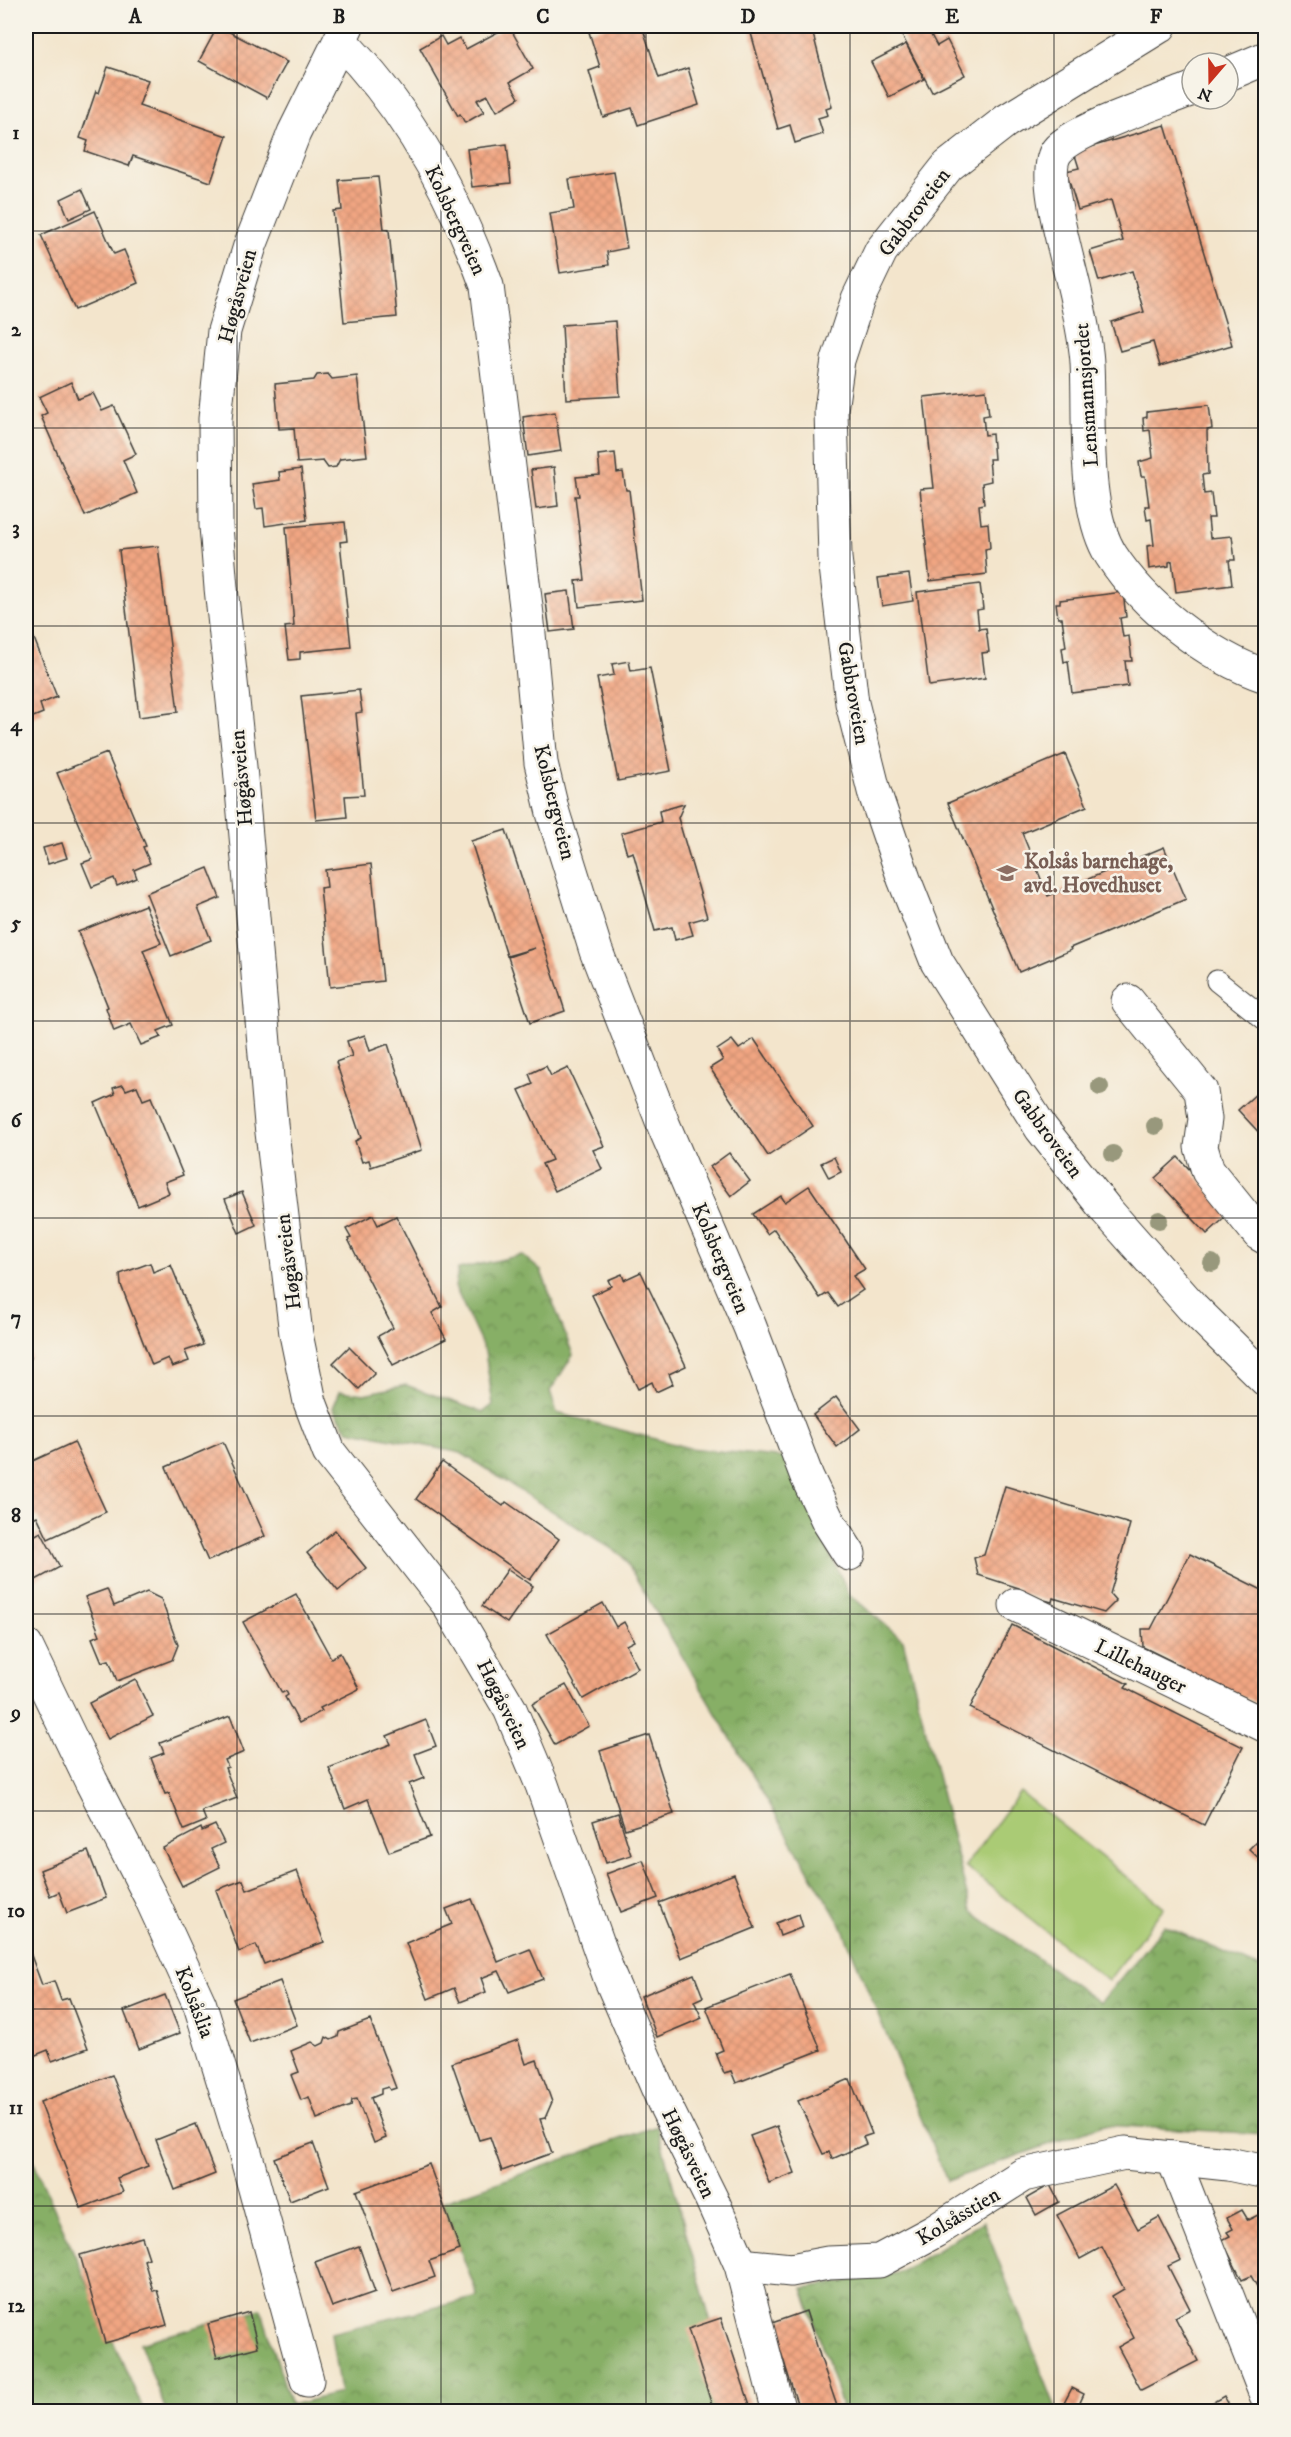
<svg xmlns="http://www.w3.org/2000/svg" width="1291" height="2437" font-family="'IM FELL DW Pica',serif">
  <style>
    .forest { fill: url(#forest-crowns); stroke: #526641; stroke-width: 1.5 }
    .pitch { fill: #aacb74; stroke: #637448; stroke-width: 1.5 }
    .building { fill: url(#building-cross-hatch) }
    .lines { fill: none; stroke-linecap: round; stroke-linejoin: round }
    .lane-casing { stroke: #3c3a36; stroke-width: 23 }
    .street-casing { stroke: #3c3a36; stroke-width: 35 }
    .lane { stroke: #fff; stroke-width: 21 }
    .street { stroke: #fff; stroke-width: 33 }
    .tree { fill: #98987c }
    .grid { fill: none; stroke: #1c1c1c; stroke-width: 1.5; stroke-opacity: 0.55 }
    .labels { text-anchor: middle; stroke-width: 5; stroke-linejoin: round; paint-order: stroke }
    .street-label { font-size: 21px; fill: #1c1c1c; stroke: #f7f3e8 }
    .education-label { font-size: 21px; font-weight: bold; fill: #785e54; stroke: #f7f3e8; text-anchor: start }
    .neatline { fill: none; stroke: #1c1c1c; stroke-width: 2 }
    .grid-label { font-size: 20px; text-anchor: middle; font-weight: bold; fill: #1c1c1c }
  </style>
  <defs>
    <pattern id="forest-crowns" width="20" height="18" patternUnits="userSpaceOnUse" patternTransform="scale(1.5)"><rect width="20" height="18" fill="#87af66"/><path d="M2 6a3 3 0 1 1 6 0M12 15a3 3 0 1 1 6 0" fill="none" stroke="#6e8e53"/></pattern>
    <pattern id="building-cross-hatch" width="8" height="8" patternUnits="userSpaceOnUse" patternTransform="scale(1.5)"><rect width="8" height="8" fill="#f1a682"/><path d="M0 0l8 8M0 8l8-8" fill="none" stroke="#ce8e70"/></pattern>
  </defs>
  <rect width="100%" height="100%" fill="#f7f3e8"/>
  <filter id="ink" filterUnits="userSpaceOnUse"><feTurbulence type="fractalNoise" baseFrequency=".0167" numOctaves="2"/><feDisplacementMap in="SourceGraphic" scale="12" xChannelSelector="R" yChannelSelector="G"/><feConvolveMatrix kernelMatrix="1 2 1 2 8 2 1 2 1" color-interpolation-filters="sRGB"/></filter>
  <filter id="wash" filterUnits="userSpaceOnUse"><feTurbulence type="fractalNoise" baseFrequency=".008" numOctaves="4" result="noise"/><feDisplacementMap in="SourceGraphic" scale="24" xChannelSelector="R" yChannelSelector="G"/><feGaussianBlur stdDeviation="1.35" result="paint"/><feColorMatrix in="noise" values="0 0 0 0 0 0 0 0 0 0 0 0 0 0 0 0 0 1.4 0 .05"/><feComposite in="paint" operator="in"/></filter>
  <g filter="url(#wash)">
    <rect width="100%" height="100%" fill="#f3e5cc"/>
    <!-- forest -->
    <g class="forest">
      <polygon points="522,1255 541,1271 573,1355 550,1391 557,1413 689,1448 785,1458 849,1594 903,1640 971,1911 1100,2003 1164,1926 1265,1970 1265,2134 1103,2125 947,2181 841,1925 623,1556 461,1453 348,1430 333,1408 340,1391 364,1394 406,1385 482,1412 493,1405 485,1352 455,1287 458,1269"/>
      <polygon points="657,2126 735,2411 166,2411 140,2343 261,2309 291,2405 340,2393 331,2333 478,2297 442,2202"/>
      <polygon points="26,2145 144,2411 26,2411"/>
      <polygon points="983,2221 1057,2411 826,2411 842,2406 803,2288 899,2273"/>
    </g>
    <!-- pitch -->
    <polygon class="pitch" points="1020,1792 1164,1907 1108,1981 965,1866"/>
    <g id="blocks">
      <!-- building -->
      <g class="building">
        <polygon points="218,26 287,62 267,98 199,61"/>
        <polygon points="509,26 533,69 510,82 519,98 497,111 488,95 477,100 484,112 465,123 460,114 458,116 420,48 441,36 446,45 459,38 466,49"/>
        <polygon points="608,26 642,26 659,78 688,68 699,105 638,125 632,108 603,117 589,71 600,67 589,32"/>
        <polygon points="749,26 811,26 832,107 826,109 828,115 818,118 823,134 795,143 790,125 778,129"/>
        <polygon points="897,26 926,26 937,46 947,40 965,75 932,92"/>
        <polygon points="906,44 924,79 889,97 871,62"/>
        <polygon points="108,67 148,80 139,106 227,136 211,182 133,156 129,166 85,151 88,141 80,138 96,91 99,93"/>
        <polygon points="1165,125 1232,345 1160,366 1153,342 1120,351 1111,322 1144,312 1132,271 1099,281 1090,251 1123,241 1111,200 1078,210 1066,171 1079,168 1074,152"/>
        <polygon points="507,144 511,183 472,187 467,149"/>
        <polygon points="614,172 627,248 607,252 609,265 560,273 550,213 574,209 569,179"/>
        <polygon points="378,177 384,229 389,230 397,317 344,322 333,211 342,210 339,180"/>
        <polygon points="82,189 91,209 69,219 61,199"/>
        <polygon points="95,211 114,254 124,250 138,283 75,310 41,235"/>
        <polygon points="615,321 620,396 566,399 562,325"/>
        <polygon points="328,374 332,379 357,376 367,456 340,459 336,467 328,468 323,461 297,463 294,428 279,429 275,384 314,380 317,375"/>
        <polygon points="71,382 78,399 93,393 102,411 114,406 136,454 123,460 137,493 85,516 41,416 47,413 39,397"/>
        <polygon points="986,390 989,415 983,416 985,435 992,434 994,459 989,459 991,481 982,483 984,504 979,505 981,524 988,523 990,548 985,549 987,574 930,581 920,489 934,488 924,397"/>
        <polygon points="1209,405 1212,429 1207,430 1208,474 1202,475 1204,494 1211,493 1214,518 1208,518 1210,538 1232,536 1235,560 1229,560 1232,585 1176,592 1172,561 1169,562 1169,566 1149,569 1147,546 1154,545 1151,519 1147,520 1145,506 1149,506 1145,476 1141,476 1139,462 1153,458 1150,430 1144,431 1143,418 1147,417 1147,412"/>
        <polygon points="555,412 561,451 528,456 523,417"/>
        <polygon points="615,453 617,473 623,472 626,490 629,490 642,600 579,607 576,581 585,580 575,496 579,496 576,477 600,475 598,455"/>
        <polygon points="554,467 558,506 536,509 531,470"/>
        <polygon points="301,469 307,520 265,526 263,508 256,509 252,484 280,480 279,472"/>
        <polygon points="345,522 347,541 340,542 351,647 300,652 300,659 289,660 285,627 294,626 286,527"/>
        <polygon points="158,546 178,712 139,717 119,550"/>
        <polygon points="909,574 913,601 882,606 878,578"/>
        <polygon points="980,584 983,609 977,610 979,629 986,628 989,652 982,653 985,678 929,686 917,592"/>
        <polygon points="569,591 574,629 550,632 545,594"/>
        <polygon points="1123,592 1126,617 1120,618 1123,637 1129,636 1132,661 1125,661 1128,686 1072,693 1068,661 1064,662 1062,648 1066,647 1062,618 1058,618 1056,603 1060,603 1060,600"/>
        <polygon points="26,618 57,697 40,704 43,713 26,720"/>
        <polygon points="629,661 631,671 650,668 671,771 618,781 597,678 614,675 612,664"/>
        <polygon points="359,690 362,712 356,713 364,795 345,796 347,817 316,820 301,696"/>
        <polygon points="107,753 146,846 143,847 150,863 134,870 137,878 117,886 114,878 92,887 82,863 93,859 57,773"/>
        <polygon points="1065,754 1087,806 1022,833 1048,896 1164,847 1186,899 1070,948 1071,950 1019,972 948,803"/>
        <polygon points="684,804 678,818 707,917 689,922 693,935 675,940 672,927 655,931 633,852 627,854 621,833 661,822 659,811"/>
        <polygon points="506,830 565,1011 530,1023 508,957 535,948 507,956 471,841"/>
        <polygon points="62,843 67,858 48,864 43,848"/>
        <polygon points="371,864 383,981 330,987 320,888 327,887 325,870"/>
        <polygon points="208,868 220,898 198,907 211,940 171,956 146,893"/>
        <polygon points="145,905 161,943 143,950 173,1025 158,1031 161,1037 141,1045 131,1024 114,1031 106,1008 108,1007 78,932"/>
        <polygon points="365,1035 370,1051 388,1044 422,1150 371,1167 369,1160 362,1162 355,1141 361,1138 336,1062 352,1056 347,1041"/>
        <polygon points="754,1039 813,1126 768,1156 710,1068 723,1060 717,1050 732,1040 739,1049"/>
        <polygon points="546,1066 551,1076 568,1068 604,1146 593,1150 602,1169 555,1191 542,1164 552,1160 519,1090 533,1084 529,1074"/>
        <polygon points="123,1085 126,1090 137,1086 143,1100 151,1097 183,1175 165,1182 169,1193 138,1206 95,1103 115,1094 113,1088"/>
        <polygon points="1266,1085 1266,1140 1238,1110"/>
        <polygon points="729,1153 750,1181 731,1196 710,1167"/>
        <polygon points="834,1157 841,1172 829,1178 821,1163"/>
        <polygon points="1178,1157 1230,1213 1207,1234 1155,1178"/>
        <polygon points="809,1186 865,1269 853,1276 863,1290 838,1307 828,1293 820,1298 774,1229 767,1234 753,1214 781,1196 785,1202"/>
        <polygon points="242,1192 256,1225 239,1233 225,1199"/>
        <polygon points="373,1215 378,1225 396,1216 442,1307 432,1313 446,1339 393,1365 378,1336 393,1328 348,1239 351,1238 346,1229"/>
        <polygon points="150,1263 153,1272 171,1265 203,1345 185,1351 189,1361 172,1367 168,1358 152,1365 121,1285 120,1274"/>
        <polygon points="641,1272 686,1366 669,1374 673,1384 656,1392 652,1382 638,1389 592,1295 611,1286 608,1280 622,1274 624,1280"/>
        <polygon points="26,1343 31,1358 26,1361"/>
        <polygon points="349,1347 375,1373 359,1389 333,1363"/>
        <polygon points="836,1397 860,1429 837,1447 813,1415"/>
        <polygon points="74,1442 106,1512 48,1539 37,1516 33,1518 28,1506 26,1507 26,1464"/>
        <polygon points="223,1442 265,1536 208,1561 166,1467"/>
        <polygon points="442,1462 503,1506 506,1502 559,1539 530,1580 416,1499"/>
        <polygon points="1005,1486 1130,1524 1110,1594 1116,1601 1104,1613 1053,1598 1052,1602 1018,1593 1019,1588 978,1575 974,1558 984,1555"/>
        <polygon points="335,1530 366,1568 338,1591 307,1553"/>
        <polygon points="41,1532 60,1567 34,1581 26,1565 26,1540"/>
        <polygon points="1190,1554 1266,1592 1266,1701 1260,1705 1213,1682 1211,1685 1180,1671 1182,1666 1143,1647 1142,1629 1151,1629"/>
        <polygon points="508,1569 533,1586 507,1623 482,1606"/>
        <polygon points="107,1589 114,1606 147,1592 161,1599 178,1645 172,1660 117,1681 109,1660 102,1662 92,1638 100,1635 85,1597"/>
        <polygon points="296,1594 331,1658 340,1653 359,1689 320,1708 322,1711 299,1723 285,1697 288,1695 286,1691 282,1693 243,1622"/>
        <polygon points="603,1603 616,1627 624,1622 634,1641 626,1645 638,1668 583,1699 547,1634"/>
        <polygon points="1012,1625 1128,1684 1125,1688 1243,1747 1204,1825 970,1708"/>
        <polygon points="135,1679 153,1716 108,1739 89,1703"/>
        <polygon points="566,1685 589,1726 555,1745 532,1704"/>
        <polygon points="230,1716 244,1752 225,1760 228,1767 225,1768 237,1798 202,1811 206,1821 184,1830 169,1793 165,1794 151,1758 164,1753 160,1743"/>
        <polygon points="426,1720 436,1746 415,1754 424,1778 409,1784 430,1837 389,1852 368,1799 345,1809 329,1768 391,1744 387,1736"/>
        <polygon points="649,1735 674,1814 625,1829 600,1751"/>
        <polygon points="618,1813 631,1855 606,1863 593,1821"/>
        <polygon points="215,1825 224,1843 211,1849 220,1867 182,1886 163,1848 201,1828 202,1831"/>
        <polygon points="1266,1832 1266,1865 1249,1849"/>
        <polygon points="88,1851 106,1898 67,1913 59,1892 50,1896 40,1870"/>
        <polygon points="643,1860 658,1898 621,1912 606,1874"/>
        <polygon points="297,1871 324,1942 264,1964 256,1945 239,1952 216,1890 243,1880 247,1890"/>
        <polygon points="734,1874 755,1928 681,1958 659,1903"/>
        <polygon points="472,1899 498,1962 530,1949 543,1979 509,1992 499,1971 481,1978 486,1992 460,2002 454,1988 428,1999 406,1943 452,1924 446,1909"/>
        <polygon points="799,1914 803,1927 780,1936 776,1923"/>
        <polygon points="29,1950 42,1985 54,1981 61,2000 69,1998 88,2048 52,2061 48,2050 26,2059 26,1952"/>
        <polygon points="694,1974 703,1997 694,2001 702,2018 657,2037 641,1996"/>
        <polygon points="790,1974 821,2050 736,2083 731,2071 724,2073 716,2053 723,2050 706,2007"/>
        <polygon points="280,1981 297,2025 250,2043 233,1999"/>
        <polygon points="165,1995 180,2033 139,2049 124,2011"/>
        <polygon points="370,2020 396,2088 390,2090 388,2087 381,2089 381,2094 371,2098 386,2138 374,2143 357,2099 352,2100 351,2106 317,2119 309,2097 301,2100 291,2075 299,2072 291,2051 312,2042 318,2046 324,2043 326,2037 331,2040 338,2037 339,2032"/>
        <polygon points="518,2040 526,2064 537,2060 552,2102 545,2118 540,2119 552,2153 502,2171 490,2137 479,2140 452,2063"/>
        <polygon points="112,2075 148,2166 117,2178 123,2192 81,2208 40,2102"/>
        <polygon points="850,2079 872,2134 863,2137 866,2144 832,2159 829,2152 823,2154 798,2101"/>
        <polygon points="196,2124 215,2174 175,2190 156,2140"/>
        <polygon points="777,2126 795,2173 769,2183 750,2136"/>
        <polygon points="313,2143 329,2186 290,2201 274,2158"/>
        <polygon points="429,2164 460,2250 429,2261 435,2277 393,2292 356,2191"/>
        <polygon points="1050,2185 1059,2202 1036,2215 1027,2198"/>
        <polygon points="1114,2185 1138,2229 1159,2217 1181,2260 1168,2266 1190,2309 1175,2317 1198,2361 1141,2390 1118,2347 1134,2338 1112,2296 1124,2289 1102,2247 1080,2259 1057,2215"/>
        <polygon points="1242,2210 1248,2220 1266,2211 1266,2302 1251,2276 1242,2280 1222,2240 1230,2236 1227,2232 1233,2229 1227,2218"/>
        <polygon points="142,2237 149,2258 144,2260 153,2291 157,2290 167,2325 105,2343 80,2255"/>
        <polygon points="359,2246 375,2292 332,2307 315,2262"/>
        <polygon points="1266,2309 1266,2323 1259,2313"/>
        <polygon points="806,2311 820,2356 839,2412 800,2412 795,2397 772,2323"/>
        <polygon points="249,2312 258,2347 217,2358 208,2324"/>
        <polygon points="721,2318 751,2408 741,2412 714,2412 688,2329"/>
        <polygon points="1072,2388 1084,2394 1076,2411 1063,2405"/>
        <polygon points="1224,2396 1233,2412 1196,2412"/>
      </g>
    </g>
  </g>
  <g filter="url(#ink)">
    <use href="#blocks" fill-opacity="0" stroke="#3c3a36" stroke-width="1.5"/>
    <g class="lines">
      <!-- lane casing -->
      <g class="lane-casing">
        <polyline id="lane" points="1217,981 1266,1020"/>
      </g>
      <!-- street casing -->
      <g class="street-casing">
        <g id="street">
          <polyline points="347,26 294,133 250,246 224,331 215,419 216,526 221,588 240,767 271,1124 296,1334 310,1402 329,1452 448,1604 510,1709 542,1785 610,1978 664,2103 712,2200 741,2265 779,2412"/>
          <polyline points="1160,26 1006,121 948,166 881,251 858,299 838,360 831,410 835,558 852,703 874,791 904,879 937,962 1041,1128 1107,1211 1192,1307 1266,1380"/>
          <path d="M 340,41 C 407,108 455,197 487,286 L 528,623 L 541,763 L 553,813 L 596,951 L 664,1126 L 750,1327 L 807,1477 L 828,1521 L 849,1554"/>
          <polyline points="1228,74 1266,58"/>
          <path d="M 1192,89 C 1163,101 1074,129 1057,151 C 1039,174 1072,270 1077,301 C 1081,321 1086,343 1087,363 C 1090,417 1082,509 1111,555 C 1144,606 1208,657 1266,676"/>
          <polyline points="1128,1001 1201,1091 1205,1119 1201,1147 1208,1171 1259,1234 1266,1238"/>
          <polyline points="1016,1605 1266,1726"/>
          <polyline points="26,1646 91,1781 150,1896 200,2005 245,2152 307,2380"/>
          <polyline points="1173,2158 1266,2395"/>
          <polyline points="741,2265 791,2270 828,2263 879,2261 935,2231 1023,2175 1125,2153 1228,2164 1266,2172"/>
        </g>
      </g>
      <!-- lane -->
      <use href="#lane" class="lane"/>
      <!-- street -->
      <use href="#street" class="street"/>
    </g>
    <!-- trees -->
    <g class="tree">
      <circle cx="1100" cy="1087" r="9"/>
      <circle cx="1155" cy="1126" r="9"/>
      <circle cx="1113" cy="1154" r="9"/>
      <circle cx="1159" cy="1220" r="9"/>
      <circle cx="1212" cy="1263" r="9"/>
    </g>
  </g>
  <!-- grid -->
  <path class="grid" d="M 237,26 L 237,2412M 441,26 L 441,2412M 646,26 L 646,2412M 850,26 L 850,2412M 1054,26 L 1054,2412M 26,231 L 1266,231M 26,428 L 1266,428M 26,626 L 1266,626M 26,823 L 1266,823M 26,1021 L 1266,1021M 26,1218 L 1266,1218M 26,1416 L 1266,1416M 26,1614 L 1266,1614M 26,1811 L 1266,1811M 26,2009 L 1266,2009M 26,2206 L 1266,2206"/>
  <!-- icons -->
  <defs>
    <g id="school-bare" transform="scale(1.62)"><path d="M0-5L7-2L0 1L-7-2ZM-4 1L0 2.5L4 1V4Q0 6-4 4Z" fill="#8d6e63" stroke="#f7f3e8" stroke-width="2.5" paint-order="stroke"/></g>
  </defs>
  <g fill-rule="evenodd">
    <use href="#school-bare" x="1007" y="873"/>
  </g>
  <g class="labels">
    <!-- street labels -->
    <g class="street-label">
      <text transform="translate(914 212) rotate(-53)" y="7">Gabbroveien</text>
      <text transform="translate(456 220) rotate(65)" y="7">Kolsbergveien</text>
      <text transform="translate(237 296) rotate(-75)" y="7">Høgåsveien</text>
      <text transform="translate(1086 395) rotate(-94)" y="7">Lensmannsjordet</text>
      <text transform="translate(854 693) rotate(80)" y="7">Gabbroveien</text>
      <text transform="translate(241 778) rotate(-95)" y="7">Høgåsveien</text>
      <text transform="translate(555 802) rotate(76)" y="7">Kolsbergveien</text>
      <text transform="translate(1048 1133) rotate(54)" y="7">Gabbroveien</text>
      <text transform="translate(721 1258) rotate(67)" y="7">Kolsbergveien</text>
      <text transform="translate(288 1262) rotate(-97)" y="7">Høgåsveien</text>
      <text transform="translate(1141 1666) rotate(26)" y="7">Lillehauger</text>
      <text transform="translate(504 1704) rotate(64)" y="7">Høgåsveien</text>
      <text transform="translate(195 2002) rotate(69)" y="7">Kolsåslia</text>
      <text transform="translate(689 2153) rotate(64)" y="7">Høgåsveien</text>
      <text transform="translate(958 2216) rotate(-31)" y="7">Kolsåsstien</text>
    </g>
    <!-- education labels -->
    <g class="education-label">
      <text x="1024" y="868">Kolsås barnehage,<tspan x="1024" dy="24">avd. Hovedhuset</tspan></text>
    </g>
  </g>
  <!-- margin -->
  <rect width="1291" height="2437" fill="none" stroke="#f7f3e8" stroke-width="66"/>
  <!-- north arrow -->
  <g transform="translate(1210 81) rotate(200)"><circle r="28" fill="#f7f3e8" stroke="#9f9d96" stroke-width="1.5"/>
  <path d="M0-4.5L10 22L0 15L-10 22Z" fill="#c8321e"/>
  <text y="-9" font-size="16" font-weight="bold" text-anchor="middle" fill="#1c1c1c">N</text>
  </g>
  <rect x="33" y="33" width="1225" height="2371" class="neatline"/>
  <g class="grid-label">
    <text x="135" y="23">A</text>
    <text x="339" y="23">B</text>
    <text x="543" y="23">C</text>
    <text x="748" y="23">D</text>
    <text x="952" y="23">E</text>
    <text x="1156" y="23">F</text>
    <text x="16" y="139">1</text>
    <text x="16" y="336">2</text>
    <text x="16" y="534">3</text>
    <text x="16" y="731">4</text>
    <text x="16" y="929">5</text>
    <text x="16" y="1127">6</text>
    <text x="16" y="1324">7</text>
    <text x="16" y="1522">8</text>
    <text x="16" y="1719">9</text>
    <text x="16" y="1917">10</text>
    <text x="16" y="2114">11</text>
    <text x="16" y="2312">12</text>
  </g>
</svg>
